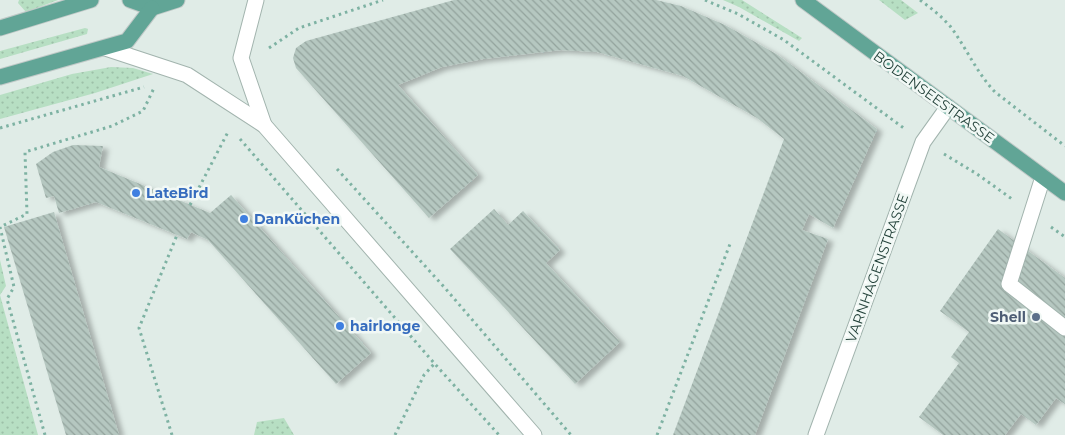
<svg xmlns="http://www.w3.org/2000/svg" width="1065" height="435" font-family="Montserrat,sans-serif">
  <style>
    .green { fill: url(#green-dots) }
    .building { fill: url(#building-back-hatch); filter: url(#shadow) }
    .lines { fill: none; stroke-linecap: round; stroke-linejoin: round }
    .service-casing { stroke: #a2b4ae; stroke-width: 17 }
    .minor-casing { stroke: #a2b4ae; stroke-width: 17 }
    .primary-casing { stroke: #c0c9c7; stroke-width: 17 }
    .path { stroke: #7eb2a3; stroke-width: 3; stroke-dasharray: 2.5 4; stroke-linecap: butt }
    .service { stroke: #fff; stroke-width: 15 }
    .minor { stroke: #fff; stroke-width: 15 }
    .primary { stroke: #61a596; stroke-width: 15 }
    .shop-dot { fill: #3f7fe0; stroke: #f1f8f5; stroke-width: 2 }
    .service-dot { fill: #5c6f8a; stroke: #f1f8f5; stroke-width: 2 }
    .labels { text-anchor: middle; stroke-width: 5; stroke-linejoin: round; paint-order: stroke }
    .street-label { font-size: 14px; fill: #1f3e36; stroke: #f1f8f5 }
    .shop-label { font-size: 14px; font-weight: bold; fill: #366cbe; stroke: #f1f8f5; text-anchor: start }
    .service-label { font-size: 14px; font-weight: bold; fill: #4e5e75; stroke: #f1f8f5; text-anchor: end }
  </style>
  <defs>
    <pattern id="green-dots" width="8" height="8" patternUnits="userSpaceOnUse" patternTransform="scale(1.25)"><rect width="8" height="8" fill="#b7dfc3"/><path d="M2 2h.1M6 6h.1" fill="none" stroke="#9dc0a8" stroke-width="1.8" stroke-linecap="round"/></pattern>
    <pattern id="building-back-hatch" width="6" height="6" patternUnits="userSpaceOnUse" patternTransform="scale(1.25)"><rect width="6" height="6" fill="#b5c7c0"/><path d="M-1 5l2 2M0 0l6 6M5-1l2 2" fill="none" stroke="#93a39d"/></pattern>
    <filter id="shadow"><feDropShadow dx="5.5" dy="3" stdDeviation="2.5" flood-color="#0004"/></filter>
  </defs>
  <rect width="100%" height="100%" fill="#e0ece7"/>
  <!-- green -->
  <g class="green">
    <polygon points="19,0 58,0 26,12 18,3"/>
    <polygon points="723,0 742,0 802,38 799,41 739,7"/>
    <polygon points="879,0 901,0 918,13 905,20"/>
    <polygon points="85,28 88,29 87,34 0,59 0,51"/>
    <polygon points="111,67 133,68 153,74 95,93 0,119 0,95 72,74"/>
    <polygon points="0,260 6,286 0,295 38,435 0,435"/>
    <polygon points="284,418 294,435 254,435 257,422"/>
  </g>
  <!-- building -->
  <g class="building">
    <polygon points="454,0 656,0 681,6 725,25 778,55 877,129 833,228 809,214 802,230 828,239 755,435 673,435 784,139 757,118 683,76 597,52 561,50 483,59 442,67 398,85 478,175 429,218 296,68 293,58 296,48 306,41"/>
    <polygon points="73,145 103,146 99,167 210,213 231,195 371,353 336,384 208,240 191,232 187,239 96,202 59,213 54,196 46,198 36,164 53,152"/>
    <polygon points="494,209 508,225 523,211 560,250 546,263 620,342 575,384 450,249"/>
    <polygon points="54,212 119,435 66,435 4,227"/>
    <polygon points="998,229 1065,278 1065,404 1056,398 1036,425 1021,414 1005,435 943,435 919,417 959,363 951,357 969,332 940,311"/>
  </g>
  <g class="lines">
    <!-- service casing -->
    <g class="service-casing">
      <polyline id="service" points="1043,177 1009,284 1065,328"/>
    </g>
    <!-- minor casing -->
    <g class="minor-casing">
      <g id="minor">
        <polyline points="256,0 241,58 264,125"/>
        <polyline points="105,48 187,75 264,125 534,435"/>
        <polyline points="816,435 923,142 948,107"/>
      </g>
    </g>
    <!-- primary casing -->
    <g class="primary-casing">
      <g id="primary">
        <polyline points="130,0 152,8 177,0"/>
        <polyline points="803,0 1065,193"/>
        <polyline points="0,28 91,0"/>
        <polyline points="0,77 127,41 152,8"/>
      </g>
    </g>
    <!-- path -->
    <g class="path">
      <polyline points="705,0 738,14 784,40 905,129"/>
      <path d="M 920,0 C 931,8 941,16 950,26 C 966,47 976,72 995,92 L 1065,146"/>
      <polyline points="269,48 299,28 383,0"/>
      <polyline points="0,128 144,87"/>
      <polyline points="240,139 434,363 499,435"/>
      <polyline points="944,154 977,174 1012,199"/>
      <polyline points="337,169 445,288 571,435"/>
      <polyline points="190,205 229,130"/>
      <polyline points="1051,227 1065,237"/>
      <polyline points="45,435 7,299 14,287 0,227 27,214 25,152 112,126 143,111 154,88"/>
      <polyline points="172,435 139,328 177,235"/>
      <polyline points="395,435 424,375 435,363"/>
      <polyline points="657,435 730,244"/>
    </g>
    <!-- service -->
    <use href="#service" class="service"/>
    <!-- minor -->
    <use href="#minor" class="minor"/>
    <!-- primary -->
    <use href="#primary" class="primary"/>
  </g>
  <!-- markers -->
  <g class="shop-dot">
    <circle cx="136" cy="193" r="5"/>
    <circle cx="244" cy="219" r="5"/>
    <circle cx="340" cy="326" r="5"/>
  </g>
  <circle class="service-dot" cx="1036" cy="317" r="5"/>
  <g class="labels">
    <!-- street labels -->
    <g class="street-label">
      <text transform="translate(934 97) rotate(36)" y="5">BODENSEESTRASSE</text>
      <text transform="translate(877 268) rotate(-70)" y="5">VARNHAGENSTRASSE</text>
    </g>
    <!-- shop labels -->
    <g class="shop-label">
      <text x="146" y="198">LateBird</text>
      <text x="254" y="224">DanKüchen</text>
      <text x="350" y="331">hairlonge</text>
    </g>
    <!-- service labels -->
    <g class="service-label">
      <text x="1026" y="322">Shell</text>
    </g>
  </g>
</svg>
